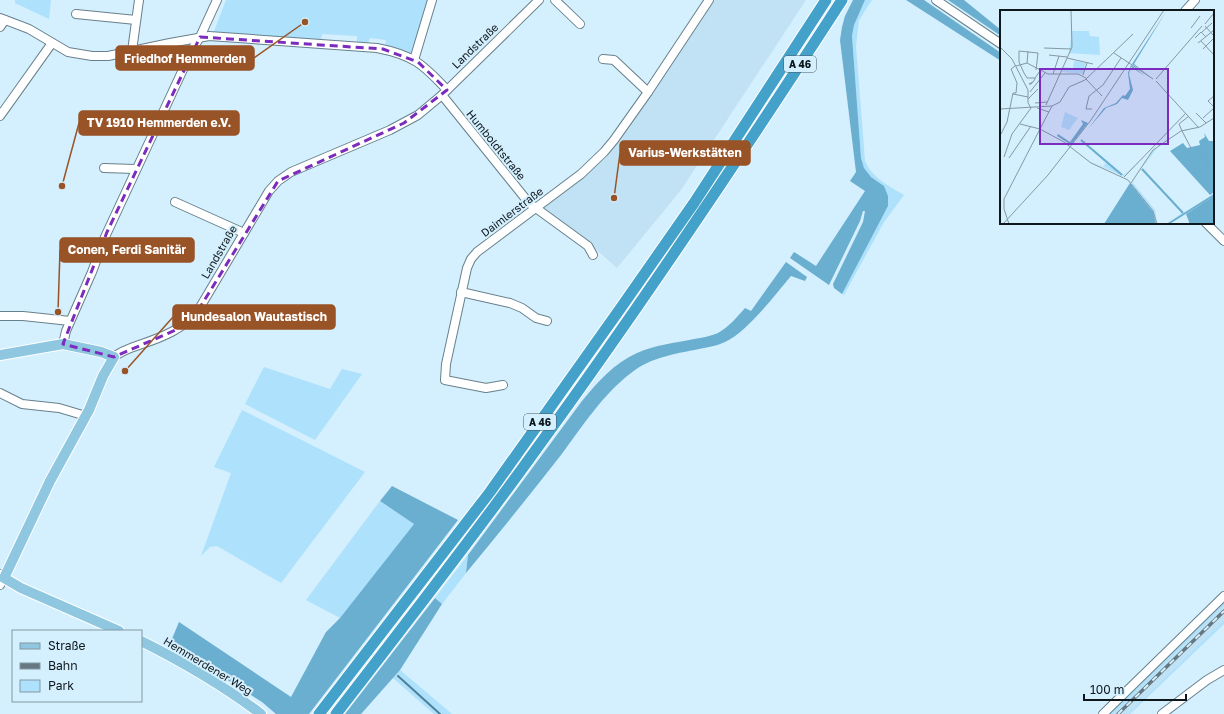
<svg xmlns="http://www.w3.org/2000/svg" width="1224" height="714" font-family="'Golos Text',sans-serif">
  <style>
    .built { fill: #c0e2f4 }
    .green { fill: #aee1fb }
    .forest { fill: #6aaed0 }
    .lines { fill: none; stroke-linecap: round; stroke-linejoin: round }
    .stream { stroke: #4e8199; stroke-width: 2 }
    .minor-casing { stroke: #68808c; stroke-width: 10 }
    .major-casing { stroke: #fff; stroke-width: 12 }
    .highway-casing { stroke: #fff; stroke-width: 13 }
    .minor { stroke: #fff; stroke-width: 8 }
    .major { stroke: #8ec7df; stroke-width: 10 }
    .highway { stroke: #43a1ca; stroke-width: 11 }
    .rail-casing { stroke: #667881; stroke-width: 3.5 }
    .rail { stroke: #d4effd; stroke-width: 2; stroke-dasharray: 6; stroke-linecap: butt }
    .marked { fill: none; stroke: #7b2cbf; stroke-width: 3; stroke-dasharray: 8 5; stroke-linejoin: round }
    .labels { text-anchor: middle; stroke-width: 4; stroke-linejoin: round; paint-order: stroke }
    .shield { fill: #d4effd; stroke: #495860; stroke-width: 1 }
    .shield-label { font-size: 10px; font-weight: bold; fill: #0d171c }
    .street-label { font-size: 11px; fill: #0d171c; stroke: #d4effd }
    .inset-river { fill: none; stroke: #6aaecf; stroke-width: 2 }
    .inset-road { fill: none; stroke: #8499a3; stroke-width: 1 }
    .view { fill: #7b2cbf; fill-opacity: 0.15; stroke: #7b2cbf; stroke-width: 2 }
    .inset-edge { fill: none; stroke: #0d171c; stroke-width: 2 }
    .leader { fill: none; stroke: #985327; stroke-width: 1.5 }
    .callout-dot { fill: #985327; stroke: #d4effd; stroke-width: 1.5 }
    .callout { fill: #985327; stroke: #985327; stroke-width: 1.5 }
    .callout-label { font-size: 12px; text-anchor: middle; font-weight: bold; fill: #fff }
  </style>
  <rect width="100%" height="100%" fill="#d4effd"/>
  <!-- built -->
  <g class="built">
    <polygon points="715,0 806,0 681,190 617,268 589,243 541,209 583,177 607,156 624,135"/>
    <polygon points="1224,606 1224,620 1128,714 1114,714"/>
  </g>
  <!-- green -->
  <g class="green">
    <polygon points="15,0 51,0 49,19 15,3"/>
    <polygon points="226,0 430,0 413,54 385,46 386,40 370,38 368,43 357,42 357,36 322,34 321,40 213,34"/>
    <path d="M 865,0 L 872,0 L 859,20 L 856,46 L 865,161 C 872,178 889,186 904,195 L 884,222 L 844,295 L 842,294 L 888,206 L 884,186 L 871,177 L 864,168 L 861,158 L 852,36 L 854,25 Z"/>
    <polygon points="264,367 330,389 342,369 362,374 315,440 245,404"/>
    <polygon points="242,410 365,472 281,583 217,546 210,547 201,556 231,473 214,467"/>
    <polygon points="380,501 414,524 340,618 306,600"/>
    <polygon points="468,555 466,573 442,604 435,598"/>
    <polygon points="1224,601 1224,606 1114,714 1108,714"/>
    <polygon points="1224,620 1224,624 1130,714 1128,714"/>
    <polygon points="400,670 452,714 434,714 393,678"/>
  </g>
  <!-- forest -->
  <g class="forest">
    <polygon points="853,0 865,0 854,25 852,36 861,158 864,168 871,177 884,186 888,196 888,206 842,294 834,288 833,284 863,222 865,211 863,211 860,221 829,285 790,258 794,252 816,266 865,191 850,181 856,172 840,40 842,27 845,16"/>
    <polygon points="906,0 924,0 1001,53 1001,61"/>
    <polygon points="948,0 964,0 1001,30 1001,36"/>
    <path d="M 786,262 L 807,277 L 805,281 L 791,276 C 775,295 747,332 725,342 C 717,346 708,347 699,349 C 675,354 651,357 631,373 C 603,394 582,427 561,455 C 530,495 498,534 466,573 L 468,555 L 582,401 C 597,383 614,363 637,353 C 655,345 675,343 694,339 C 702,338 711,336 718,333 C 729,327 737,317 745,308 L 751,311 Z"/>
    <polygon points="392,486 458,520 309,714 276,714 262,702 226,679 169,646 179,622 291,697 326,632 340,618 414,524 380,501"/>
    <polygon points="435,598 442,604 400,670 361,714 345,714"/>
  </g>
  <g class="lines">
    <!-- stream -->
    <polyline class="stream" points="398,676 440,714"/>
    <!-- minor casing -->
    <g class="minor-casing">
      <g id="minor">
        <polyline points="555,0 580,24"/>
        <polyline points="936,0 1001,44"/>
        <polyline points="1185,11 1195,0"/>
        <polyline points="76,14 136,20"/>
        <path d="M 0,18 L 29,29 L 68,52 L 92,56 L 108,56 L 170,43 L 209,36 L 377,48 C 413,55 423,64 447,90"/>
        <polyline points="0,27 5,20"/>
        <polyline points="132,51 139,0"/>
        <polyline points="603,59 614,60 648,92"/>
        <polyline points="414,60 432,0"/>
        <polyline points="442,95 529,203 588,246 593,255"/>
        <polyline points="0,116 52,43"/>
        <polyline points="104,168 135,169"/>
        <polyline points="175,202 244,233"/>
        <polyline points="1206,223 1224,241"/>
        <polyline points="461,292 510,303 522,308 536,318 547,321"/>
        <polyline points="0,316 23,316 70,321"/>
        <polyline points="63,344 66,331 92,272 105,237 193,48 200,37 217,0"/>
        <path d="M 114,357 C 121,351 130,348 139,345 C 163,337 184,329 199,309 L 269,191 L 278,181 L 291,172 L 390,130 L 418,115 L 442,95 L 539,0"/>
        <polyline points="503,385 486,388 445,380 446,364 467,268 471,259 477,252 581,174 604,152 614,140 648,92 709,0"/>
        <polyline points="0,393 22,404 59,408 86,416"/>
        <polyline points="0,574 4,578 0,585"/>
        <polyline points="1103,714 1224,596"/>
        <polyline points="1162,714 1207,680 1224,670"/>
      </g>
    </g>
    <!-- major casing -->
    <g class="major-casing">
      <g id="major">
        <polyline points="0,355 63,344 101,352 114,357 103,376 89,410 50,481 4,578 21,588 119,631"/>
        <path d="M 141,641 C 183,662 224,686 261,714"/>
      </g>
    </g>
    <!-- highway casing -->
    <g class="highway-casing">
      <g id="highway">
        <polyline points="319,714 490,492 620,309 694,203 826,0"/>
        <path d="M 336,714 C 403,627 471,540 535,451 C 642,304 743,153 842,0"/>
      </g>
    </g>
    <!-- minor -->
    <use href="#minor" class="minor"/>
    <!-- major -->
    <use href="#major" class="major"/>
    <!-- highway -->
    <use href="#highway" class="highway"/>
    <!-- rail casing -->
    <g class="rail-casing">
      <polyline id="rail" points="1118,714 1224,611"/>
    </g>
    <!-- rail -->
    <use href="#rail" class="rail"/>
  </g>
  <!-- marked area -->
  <path class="marked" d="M 200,37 L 383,49 L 418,62 L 447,90 L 404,123 L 278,181 L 199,309 L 180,328 L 114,357 L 63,344 L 107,232 Z"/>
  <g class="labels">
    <!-- shield labels -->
    <g class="shield">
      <rect x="784" y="56" width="32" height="16" rx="3"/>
      <rect x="524" y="414" width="32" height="16" rx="3"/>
    </g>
    <g class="shield-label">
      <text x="800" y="68">A 46</text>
      <text x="540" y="426">A 46</text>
    </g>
    <!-- street labels -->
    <g class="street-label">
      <text transform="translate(475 46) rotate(-44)" y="4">Landstraße</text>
      <text transform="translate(496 145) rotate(51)" y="4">Humboldtstraße</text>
      <text transform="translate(512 212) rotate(-37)" y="4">Daimlerstraße</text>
      <text transform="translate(219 252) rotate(-60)" y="4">Landstraße</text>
      <text transform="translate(208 666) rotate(31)" y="4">Hemmerdener Weg</text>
    </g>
  </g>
  <!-- overview -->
  <g transform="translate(1000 10)">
    <rect width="214" height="214" fill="#d4effd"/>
    <path d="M 72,21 L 89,21 L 90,26 L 99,27 L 100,45 L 69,43 ZM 74,51 L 86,53 L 83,64 L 62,62 L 64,57 L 73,58 ZM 65,102 L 78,108 L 69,120 L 61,117 ZM 184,105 L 153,135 L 144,147 L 124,166 L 88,151 L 112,160 L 103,156 L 106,153 L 81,129 L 124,165 L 144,147 L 153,135 ZM 157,138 L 142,158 L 183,203 L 165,214 L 182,203 L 141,159 L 133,173 L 155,200 L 157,214 L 132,174 L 153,140 Z" fill="#aee1fb"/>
    <path d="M 167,0 L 134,54 L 151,67 L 132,54 ZM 131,55 L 145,66 L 131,57 L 129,64 L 133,80 L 128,90 L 122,88 L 117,94 L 106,98 L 88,119 L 104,98 L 116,93 L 123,85 L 125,86 L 130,79 L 128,63 ZM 81,110 L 88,113 L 71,135 L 57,126 L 58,124 L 70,132 L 83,114 ZM 204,123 L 209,131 L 214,131 L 214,182 L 210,185 L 170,141 L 183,133 L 187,138 L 200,135 L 199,131 L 205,127 ZM 130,173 L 153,202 L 156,214 L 104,214 ZM 214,186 L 214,214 L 190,214 L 186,204 Z" fill="#6aaed0"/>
    <path class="inset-river" d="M 81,130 L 122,165M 197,137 L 214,163M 142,159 L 183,203M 189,212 L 214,197M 137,214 L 151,201M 168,214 L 214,185"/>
    <path class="inset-road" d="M 205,14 L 214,3M 205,16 L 214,26M 191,18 L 200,6M 202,22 L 212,13M 195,28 L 201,22 L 206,27M 201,31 L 214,45M 198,33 L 214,20M 0,37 L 12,49 L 28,80 L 28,93 L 31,98 L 12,124 L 4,147M 44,38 L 71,39M 203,39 L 214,28M 114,43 L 153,69M 49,45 L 67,47M 67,48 L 93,54M 27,53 L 28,41M 16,56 L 27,53 L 48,64 L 78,64 L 86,68M 53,64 L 59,46M 83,65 L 87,53M 35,68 L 27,68 L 24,63 L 19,52 L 19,41 L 38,43 L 36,60M 86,69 L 102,86M 156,69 L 202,16M 156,71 L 198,117M 33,72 L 29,74 L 31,74 L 33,72 L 35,69 L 35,68 L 40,61M 30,82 L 45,63M 13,84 L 28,87M 214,86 L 208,91 L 214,97M 28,89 L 38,79M 35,93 L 47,92M 46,95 L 72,37 L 71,0M 52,96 L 60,92 L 69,77 L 85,70 L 133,24M 37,98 L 49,102M 0,99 L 52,96 L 40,119 L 64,132 L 91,153 L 128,170 L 153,201 L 157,214M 92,99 L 86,99 L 89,86 L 103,75 L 121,48M 196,103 L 206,113M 203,108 L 214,98M 182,121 L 179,114 L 189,106M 182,121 L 191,138M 1,124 L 7,112 L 13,83 L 16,83 L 17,73 L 11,59 L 15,56M 9,148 L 31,116M 124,167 L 186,103M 131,173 L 153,140 L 181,121 L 200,117 L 214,108M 3,214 L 48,165 L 91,110 L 164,0M 9,214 L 4,199 L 4,189 L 40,119 L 20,114"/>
    <path class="view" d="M 40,59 L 168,59 L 168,134 L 40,134 Z"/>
    <rect width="214" height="214" class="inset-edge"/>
  </g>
  <!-- callouts -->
  <path class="leader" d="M305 22L254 58M62 186L79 123M614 198L620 153M58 312L60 250M125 371L173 317"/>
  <g class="callout-dot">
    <circle cx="305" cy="22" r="4"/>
    <circle cx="62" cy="186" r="4"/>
    <circle cx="614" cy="198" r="4"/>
    <circle cx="58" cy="312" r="4"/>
    <circle cx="125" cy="371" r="4"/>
  </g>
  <g class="callout">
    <rect x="116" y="46" width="138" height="24" rx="4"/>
    <rect x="79" y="111" width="160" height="24" rx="4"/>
    <rect x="620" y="141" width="130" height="24" rx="4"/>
    <rect x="60" y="238" width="134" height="24" rx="4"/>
    <rect x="173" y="305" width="162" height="24" rx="4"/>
  </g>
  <g class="callout-label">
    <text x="185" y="63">Friedhof Hemmerden</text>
    <text x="159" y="127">TV 1910 Hemmerden e.V.</text>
    <text x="685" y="157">Varius-Werkstätten</text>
    <text x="127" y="254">Conen, Ferdi Sanitär</text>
    <text x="254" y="321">Hundesalon Wautastisch</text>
  </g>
  <!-- legend -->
  <rect x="12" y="630" width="130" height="72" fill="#d4effd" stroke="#8499a3"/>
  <rect x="20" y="643" width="20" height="6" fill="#8ec7df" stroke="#8499a3"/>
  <text x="48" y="650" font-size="12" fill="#0d171c">Straße</text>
  <rect x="20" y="663" width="20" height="6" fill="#667881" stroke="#8499a3"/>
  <text x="48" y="670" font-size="12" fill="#0d171c">Bahn</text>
  <rect x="20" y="680" width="20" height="12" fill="#aee1fb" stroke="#8499a3"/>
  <text x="48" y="690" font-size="12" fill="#0d171c">Park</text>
  <!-- scale -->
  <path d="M1084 694v6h102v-6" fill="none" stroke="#0d171c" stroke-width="2"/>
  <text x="1090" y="694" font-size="12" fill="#0d171c" stroke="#d4effd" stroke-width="3" paint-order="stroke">100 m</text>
</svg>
